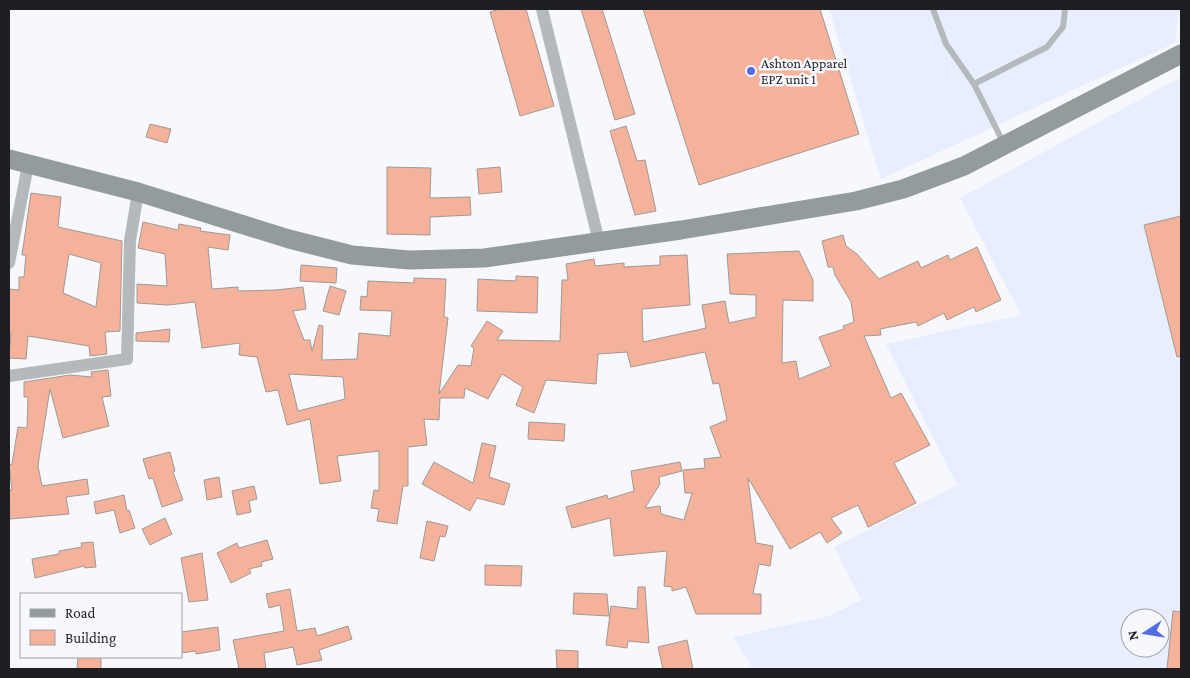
<svg xmlns="http://www.w3.org/2000/svg" width="1190" height="678" font-family="'Crimson Pro',serif">
  <style>
    .built { fill: #e8eefe; fill-rule: evenodd }
    .building { fill: #f4b29a; stroke: #a39894; fill-rule: evenodd }
    .lines { fill: none; stroke-linecap: round; stroke-linejoin: round }
    .lane { stroke: #b4babb; stroke-width: 6 }
    .street { stroke: #b4babb; stroke-width: 12 }
    .secondary { stroke: #949b9d; stroke-width: 19 }
    .poi-dot { fill: #526de2; stroke: #f6f8fe; stroke-width: 2 }
    .labels { text-anchor: middle; stroke-width: 5; stroke-linejoin: round; paint-order: stroke }
    .poi-label { font-size: 14px; fill: #1e1f22; stroke: #f6f8fe; text-anchor: start }
  </style>
  <rect width="100%" height="100%" fill="#f6f8fe"/>
  <!-- built -->
  <g class="built">
    <polygon points="829,9 1181,9 1179,10 1175,43 881,179"/>
    <path d="M 1181,77 L 1181,669 L 753,669 L 733,637 L 829,616 L 861,600 L 834,547 L 957,485 L 886,344 L 1021,315 L 960,198 ZM 1130,618 L 1160,618 L 1160,648 L 1130,648 Z"/>
  </g>
  <!-- building -->
  <g class="building">
    <polygon points="500,9 526,9 554,106 520,116 490,12"/>
    <polygon points="581,9 602,9 635,114 615,120"/>
    <polygon points="643,9 820,9 859,134 699,185"/>
    <polygon points="150,124 171,129 167,143 146,137"/>
    <polygon points="626,126 637,161 645,160 656,211 635,215 610,131"/>
    <polygon points="387,167 431,168 430,198 470,197 471,215 430,217 430,235 387,234"/>
    <polygon points="500,167 502,192 479,194 477,169"/>
    <path d="M 31,193 L 61,197 L 58,227 L 122,241 L 120,331 L 105,332 L 107,354 L 90,356 L 89,346 L 28,336 L 26,359 L 9,358 L 11,333 L 9,333 L 9,289 L 19,290 L 19,277 L 24,277 L 26,255 L 22,255 ZM 69,254 L 101,263 L 96,307 L 63,293 Z"/>
    <polygon points="1181,216 1181,356 1177,357 1144,225"/>
    <path d="M 143,222 L 178,230 L 179,224 L 201,228 L 200,231 L 230,235 L 228,250 L 208,247 L 212,289 L 238,287 L 238,291 L 276,290 L 303,287 L 306,309 L 293,311 L 304,340 L 310,340 L 312,351 L 319,325 L 323,326 L 322,360 L 357,359 L 359,333 L 390,336 L 392,311 L 360,310 L 361,296 L 367,297 L 368,281 L 414,283 L 414,278 L 446,279 L 444,317 L 448,318 L 439,394 L 458,365 L 471,366 L 474,348 L 471,346 L 487,321 L 503,331 L 497,340 L 560,341 L 562,280 L 568,280 L 566,264 L 594,259 L 595,266 L 624,263 L 624,267 L 660,265 L 660,256 L 687,255 L 690,305 L 642,309 L 643,342 L 706,328 L 702,305 L 725,301 L 729,323 L 756,317 L 756,295 L 730,294 L 727,254 L 799,251 L 813,280 L 813,301 L 783,300 L 782,363 L 796,361 L 799,379 L 831,366 L 819,337 L 844,329 L 843,326 L 854,322 L 851,302 L 835,275 L 833,267 L 828,267 L 822,241 L 843,235 L 846,246 L 857,254 L 879,279 L 918,261 L 921,268 L 948,255 L 950,260 L 977,247 L 1001,300 L 976,312 L 974,307 L 947,320 L 944,313 L 918,326 L 916,322 L 880,329 L 881,335 L 864,336 L 891,398 L 901,393 L 930,445 L 894,463 L 916,503 L 868,527 L 858,505 L 831,518 L 842,533 L 827,543 L 820,532 L 790,549 L 748,478 L 756,543 L 773,546 L 770,566 L 759,564 L 753,594 L 761,594 L 761,614 L 696,614 L 686,587 L 672,591 L 672,587 L 664,586 L 667,551 L 614,556 L 610,518 L 572,528 L 566,507 L 607,495 L 608,499 L 634,491 L 631,471 L 680,462 L 682,471 L 659,477 L 660,484 L 645,508 L 660,506 L 661,514 L 684,520 L 692,493 L 685,493 L 683,470 L 705,468 L 704,459 L 721,457 L 710,427 L 727,420 L 719,383 L 713,384 L 705,352 L 631,367 L 627,352 L 598,354 L 596,384 L 546,380 L 534,413 L 516,405 L 523,387 L 502,374 L 488,399 L 465,388 L 464,398 L 440,398 L 439,420 L 424,419 L 427,445 L 408,447 L 408,486 L 403,486 L 397,524 L 377,521 L 379,509 L 371,508 L 374,490 L 379,491 L 379,451 L 337,456 L 341,481 L 320,484 L 310,419 L 287,425 L 278,390 L 266,392 L 257,357 L 239,355 L 240,343 L 202,348 L 195,302 L 168,305 L 137,303 L 137,284 L 167,286 L 165,254 L 138,248 ZM 289,374 L 343,377 L 345,399 L 298,411 Z"/>
    <polygon points="301,265 337,268 336,283 300,281"/>
    <polygon points="516,276 538,277 537,313 477,311 478,279 516,281"/>
    <polygon points="330,286 346,291 339,315 323,311"/>
    <polygon points="170,329 169,342 136,341 136,333"/>
    <polygon points="108,370 111,396 102,397 109,426 63,438 50,389 40,452 38,466 42,486 87,479 89,494 66,497 69,514 10,519 9,490 12,490 9,465 12,464 18,427 27,428 28,397 24,397 24,382 70,375 92,377 91,372"/>
    <polygon points="529,422 565,424 564,441 528,439"/>
    <polygon points="482,443 496,446 489,477 510,484 504,505 477,498 470,511 422,484 434,462 473,483"/>
    <polygon points="170,452 175,471 173,472 183,500 162,507 153,478 149,479 143,459"/>
    <polygon points="219,477 222,497 207,500 204,480"/>
    <polygon points="254,486 257,499 249,501 251,512 237,515 232,491"/>
    <polygon points="124,495 127,511 129,510 135,528 120,533 114,510 96,514 94,502"/>
    <polygon points="165,518 172,534 150,545 142,529"/>
    <polygon points="427,521 448,526 445,537 440,536 434,561 420,558"/>
    <polygon points="267,540 273,559 261,562 262,566 249,569 251,573 231,583 217,553 237,543 239,548"/>
    <polygon points="93,542 96,567 85,568 84,566 35,578 32,559 59,554 59,551 82,547 81,543"/>
    <polygon points="202,553 208,600 189,602 181,558"/>
    <polygon points="485,565 522,566 521,586 485,585"/>
    <polygon points="638,587 645,587 649,643 628,641 627,648 606,645 611,606 637,609"/>
    <polygon points="290,589 297,631 315,628 317,636 348,626 352,639 319,650 322,660 297,665 293,647 264,653 266,669 239,669 233,640 284,631 280,605 269,608 266,594"/>
    <polygon points="574,593 607,594 609,616 573,614"/>
    <polygon points="1173,611 1181,612 1181,669 1167,669"/>
    <polygon points="218,627 220,650 196,654 196,651 181,653 181,632"/>
    <polygon points="687,640 693,669 663,669 658,647"/>
    <polygon points="556,650 578,651 578,669 557,669"/>
    <polygon points="78,657 101,657 101,669 77,669"/>
  </g>
  <g class="lines">
    <!-- lane -->
    <g class="lane">
      <polyline points="933,9 946,44 974,84 1004,144"/>
      <polyline points="974,84 1047,47 1063,27 1065,9"/>
    </g>
    <!-- street -->
    <g class="street">
      <polyline points="542,9 599,242"/>
      <polyline points="9,263 28,165"/>
      <polyline points="9,376 127,359 130,241 138,192"/>
    </g>
    <!-- secondary -->
    <polyline class="secondary" points="9,159 138,192 289,239 352,255 409,260 484,258 681,230 856,201 903,189 964,166 1181,54"/>
  </g>
  <!-- markers -->
  <circle class="poi-dot" cx="751" cy="71" r="5"/>
  <g class="labels">
    <!-- poi labels -->
    <g class="poi-label">
      <text x="761" y="68">Ashton Apparel<tspan x="761" dy="16">EPZ unit 1</tspan></text>
    </g>
  </g>
  <!-- border -->
  <rect width="1190" height="678" fill="none" stroke="#1e1f22" stroke-width="20"/>
  <!-- legend -->
  <rect x="20" y="593" width="162" height="65" fill="#f6f8fe" stroke="#a0a1a6"/>
  <rect x="30" y="609" width="25" height="8" fill="#949b9d" stroke="#a0a1a6"/>
  <text x="65" y="618" font-size="15" fill="#1e1f22">Road</text>
  <rect x="30" y="630" width="25" height="15" fill="#f4b29a" stroke="#a0a1a6"/>
  <text x="65" y="643" font-size="15" fill="#1e1f22">Building</text>
  <!-- north arrow -->
  <g transform="translate(1145 633) rotate(258)"><circle r="24" fill="#f6f8fe" stroke="#a0a1a6"/>
  <path d="M0-4L9 19L0 12L-9 19Z" fill="#526de2"/>
  <text y="-8" font-size="14" font-weight="bold" text-anchor="middle" fill="#1e1f22">N</text>
  </g>
</svg>
